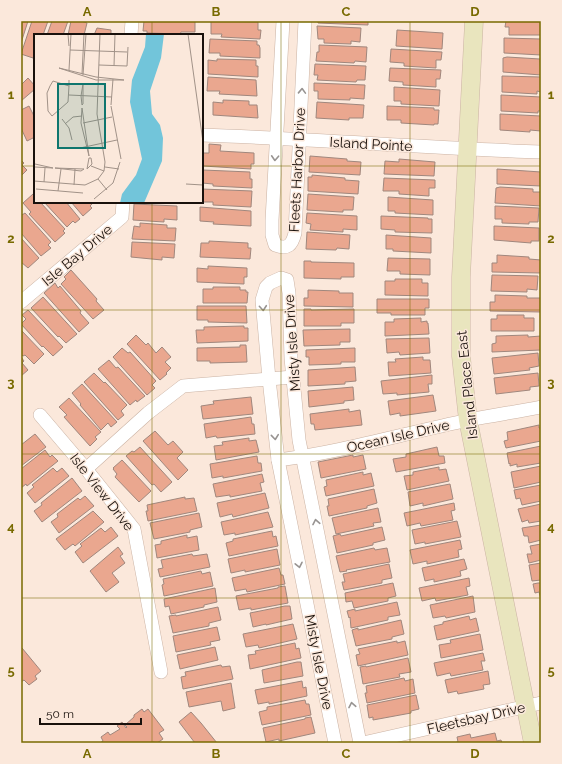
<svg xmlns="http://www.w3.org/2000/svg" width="562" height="764" font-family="Raleway,sans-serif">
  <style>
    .building { fill: #eaa78f; stroke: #a0877d }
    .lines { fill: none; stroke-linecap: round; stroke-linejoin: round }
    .street-casing { stroke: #cbb3a4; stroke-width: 14 }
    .secondary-casing { stroke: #cbb3a4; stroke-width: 19 }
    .street { stroke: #fff; stroke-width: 13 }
    .secondary { stroke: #e9e5be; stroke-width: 18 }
    .oneway { stroke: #989492 }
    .grid { fill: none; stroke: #786a00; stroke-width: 1; stroke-opacity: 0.55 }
    .labels { text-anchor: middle; stroke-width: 3; stroke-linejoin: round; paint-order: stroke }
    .street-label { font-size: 14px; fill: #19110c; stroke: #fbe8db }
    .inset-road { fill: none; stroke: #a19288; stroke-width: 1 }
    .view { fill: #0f766e; fill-opacity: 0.15; stroke: #0f766e; stroke-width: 2 }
    .inset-edge { fill: none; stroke: #19110c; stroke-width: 2 }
    .neatline { fill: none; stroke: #786a00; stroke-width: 1.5 }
    .grid-label { font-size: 13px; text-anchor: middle; font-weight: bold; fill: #786a00 }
  </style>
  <rect width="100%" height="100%" fill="#fbe8db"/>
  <!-- building -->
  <g class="building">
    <polygon points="21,21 28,21 21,43"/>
    <polygon points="32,21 48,21 43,35 35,35 35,53 33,58 21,54"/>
    <polygon points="52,21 68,21 63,35 47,35"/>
    <polygon points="71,21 81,21 87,23 84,35 68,35"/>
    <polygon points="144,21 195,21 195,32 181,32 180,34 147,33 147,31 143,31"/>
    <polygon points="211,21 258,22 258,30 261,30 260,39 221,37 222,34 211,34"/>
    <polygon points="318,21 368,21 368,25 318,23"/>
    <polygon points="506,21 541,21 541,35 509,35 509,27 505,27"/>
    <polygon points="317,26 361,28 360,42 351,41 351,44 324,43 324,39 318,39"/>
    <polygon points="97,28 111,30 111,35 94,35"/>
    <polygon points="397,30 443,33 442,49 396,46"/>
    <polygon points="504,38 541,39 541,55 504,53"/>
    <polygon points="210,39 257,41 257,45 259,45 260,48 260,58 220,56 220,53 209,53"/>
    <polygon points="319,45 367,47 366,62 355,61 354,63 316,61 317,52 319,52"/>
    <polygon points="391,49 442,52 441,60 436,60 436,68 404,66 404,63 390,62"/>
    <polygon points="507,57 540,59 541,75 503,72 503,58"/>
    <polygon points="217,59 256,60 256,66 258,66 258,77 208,74 208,60 217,61"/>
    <polygon points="315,64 366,66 365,80 357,80 356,82 317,80 318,75 314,75"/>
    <polygon points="390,68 441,70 440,79 436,79 436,87 403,85 403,82 389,81"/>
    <polygon points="502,76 541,77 541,92 537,91 537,94 502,92"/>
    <polygon points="208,77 256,80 257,96 219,94 220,91 207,91"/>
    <polygon points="28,78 35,86 35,89 21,101 21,83 22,84"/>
    <polygon points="314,83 365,85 364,99 350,98 350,100 318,99 318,91 314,91"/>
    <polygon points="394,87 440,90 439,106 401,104 401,101 394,101"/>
    <polygon points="501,95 541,97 541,111 538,111 538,113 501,111"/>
    <polygon points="223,100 249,101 249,105 257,105 258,118 213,115 213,102 223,103"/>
    <polygon points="317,102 364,105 363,118 349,118 349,120 316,118"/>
    <polygon points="29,106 35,118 35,122 34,122 35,125 35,137 27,141 21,128 21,110"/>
    <polygon points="387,106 434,108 434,110 439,110 438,124 434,124 434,125 401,123 401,120 387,120"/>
    <polygon points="500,114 541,116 541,131 530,130 530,132 500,130"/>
    <polygon points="209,144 221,145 220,151 254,153 254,164 251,164 251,169 203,166 203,153 209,153"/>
    <polygon points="310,156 347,159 347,161 361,162 360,175 309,172"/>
    <polygon points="399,159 435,162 434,176 384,174 385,161 399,162"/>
    <polygon points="21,160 24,163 22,165 27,170 21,176"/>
    <polygon points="497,169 541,172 541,186 497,184"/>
    <polygon points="203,170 250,172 250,179 252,179 252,188 213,186 213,184 202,183"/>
    <polygon points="312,175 345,178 345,180 359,181 358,194 308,191 308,177 312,177"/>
    <polygon points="384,178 435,180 435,188 429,188 429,196 399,194 399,191 383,191"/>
    <polygon points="500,187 533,189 533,192 541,192 541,206 495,203 496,188"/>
    <polygon points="202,189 252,191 251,207 213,205 213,202 202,202"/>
    <polygon points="33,194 35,196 35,202 40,202 65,229 63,231 65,233 55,242 29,214 31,212 23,203"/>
    <polygon points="308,194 354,197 353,210 343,210 343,212 341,212 307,210"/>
    <polygon points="388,197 433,200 433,215 395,213 395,211 388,211"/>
    <polygon points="44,202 66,202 80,219 75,223 73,221 67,227"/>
    <polygon points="71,202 93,202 93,203 90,206 92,208 83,216"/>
    <polygon points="134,204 177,206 177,220 164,219 164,222 133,220"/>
    <polygon points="495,206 539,208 538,222 529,222 529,224 502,223 502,219 495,219"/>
    <polygon points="200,207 251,211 251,226 213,224 214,222 200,221"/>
    <polygon points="21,213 22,215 25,213 51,242 48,245 51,248 41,256 21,233"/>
    <polygon points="307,213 357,216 357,230 343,229 343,232 310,230 311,224 306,223"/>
    <polygon points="381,216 428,218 428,219 432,219 432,233 395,232 395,230 381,229"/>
    <polygon points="140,223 167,225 167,228 176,228 175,241 132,239 134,226 140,227"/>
    <polygon points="494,226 539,228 539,241 531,241 531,243 494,240"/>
    <polygon points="307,232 350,235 349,249 337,248 336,250 306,249"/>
    <polygon points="386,235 431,238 431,253 393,251 393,249 386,249"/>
    <polygon points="21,238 39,258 28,268 21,262"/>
    <polygon points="209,241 248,243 248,248 251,248 250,259 200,257 201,243 209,243"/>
    <polygon points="132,242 175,244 174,258 162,257 162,260 131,257"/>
    <polygon points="497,255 529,257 529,259 541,260 541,273 492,272 492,263 497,263"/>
    <polygon points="388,258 430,259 430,275 400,274 400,271 387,271"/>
    <polygon points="304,261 311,261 311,262 354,263 354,277 341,277 341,279 304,278"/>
    <polygon points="208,266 247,268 247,277 244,277 244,284 197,282 197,268 208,269"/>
    <polygon points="71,270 97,299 96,301 104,310 93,319 61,284 66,279 64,277"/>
    <polygon points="492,275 538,276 537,290 527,289 527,292 491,291"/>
    <polygon points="395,279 422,279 422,283 428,283 428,296 385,295 385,281 395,281"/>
    <polygon points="55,283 58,288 60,286 81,311 80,313 89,323 79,332 44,293"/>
    <polygon points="213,287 240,287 240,290 246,290 246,292 248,292 247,303 203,303 203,289 213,289"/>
    <polygon points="308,290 339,291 339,293 353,293 353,307 304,306 304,298 308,298"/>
    <polygon points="495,295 527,296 527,298 541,298 541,312 490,311 490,302 495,302"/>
    <polygon points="43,297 77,334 66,343 59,336 58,337 31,308"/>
    <polygon points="377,299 429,299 429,308 425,308 425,315 391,315 391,313 377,313"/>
    <polygon points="197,306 246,306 247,323 208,322 208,320 197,320"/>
    <polygon points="304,309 311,309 311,310 354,309 354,323 341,323 341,326 304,326"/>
    <polygon points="28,310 63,347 53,356 43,346 42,347 21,324 26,319 22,315"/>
    <polygon points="497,315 524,315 524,318 534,318 534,331 491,331 491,319 497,319"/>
    <polygon points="421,318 421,322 427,321 427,323 428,323 429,334 385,336 385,322 394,322 394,319"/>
    <polygon points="244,326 244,328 248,328 248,341 197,343 196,330 204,330 204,327"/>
    <polygon points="350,329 350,342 340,342 340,345 304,346 303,330"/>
    <polygon points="21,330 44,354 34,364 25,355 23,356 21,354"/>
    <polygon points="136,335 146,345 148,343 156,353 162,347 171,357 165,362 171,368 166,373 167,374 160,380 127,344"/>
    <polygon points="528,335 528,337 541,336 541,350 492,352 492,344 496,343 496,336"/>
    <polygon points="429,338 430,353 400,355 399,352 387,353 386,339"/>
    <polygon points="240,345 246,345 247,362 210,363 210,361 197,361 197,348 240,347"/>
    <polygon points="122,348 128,353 130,352 156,381 152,385 155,388 147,395 113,357"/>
    <polygon points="355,348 355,362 341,362 341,364 309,365 309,357 306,357 306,350"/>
    <polygon points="538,353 539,366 529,368 530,370 494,374 492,358"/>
    <polygon points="21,357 24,361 22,363 28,370 21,376"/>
    <polygon points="423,357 423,360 430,360 431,373 389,376 388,362 396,362 395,359"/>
    <polygon points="109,360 116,368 118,367 145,396 137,402 136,400 130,405 98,369"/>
    <polygon points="355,367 356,381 345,382 345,384 308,386 308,370"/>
    <polygon points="94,373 104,383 105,382 127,405 121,411 124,415 118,420 84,382"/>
    <polygon points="538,373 539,386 530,387 530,390 496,394 494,378"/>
    <polygon points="432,375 432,384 428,384 429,392 397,395 397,393 383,394 381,381"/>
    <polygon points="82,384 117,422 111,427 108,423 101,430 80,405 81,404 72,393"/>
    <polygon points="353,387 354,400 344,401 344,403 309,407 308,391"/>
    <polygon points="433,395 436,411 400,416 400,413 390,415 388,401"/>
    <polygon points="251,397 253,414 203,419 201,406 214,404 213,401"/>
    <polygon points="69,398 101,432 95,437 97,439 90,446 64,417 67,415 59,407"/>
    <polygon points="349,409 349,412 360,410 362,425 315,430 314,424 311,424 310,414"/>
    <polygon points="251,417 252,424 254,424 255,434 217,438 216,436 206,438 204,424"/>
    <polygon points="539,425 539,428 541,428 541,441 506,448 504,441 508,440 507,432"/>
    <polygon points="155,431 168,445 173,441 183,452 177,458 188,470 178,480 143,441"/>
    <polygon points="35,434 46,447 21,466 21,445"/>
    <polygon points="249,438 249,441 256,440 259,452 216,460 214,446 223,445 222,442"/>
    <polygon points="541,446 541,463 517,467 517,464 510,466 510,463 509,464 507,453"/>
    <polygon points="140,447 172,482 161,492 154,484 152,485 126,456 132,451 134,452"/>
    <polygon points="437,447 439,456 444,456 445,463 396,472 393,459 406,457 406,454"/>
    <polygon points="45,450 50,457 52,455 58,461 27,486 26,484 21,488 21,469"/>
    <polygon points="353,455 353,457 363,455 366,469 321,478 318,462"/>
    <polygon points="257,456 258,463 261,463 262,471 223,478 223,476 212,478 210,464"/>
    <polygon points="122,460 151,491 139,502 115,477 117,474 113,469 114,469 113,468"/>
    <polygon points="541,466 541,482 514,488 511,472"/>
    <polygon points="439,467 439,470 446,469 449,481 407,490 404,476 413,475 413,472"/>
    <polygon points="53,468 57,472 62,468 69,476 35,503 27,493 34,487 32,485"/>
    <polygon points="363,472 363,475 371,473 374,486 326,496 324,487 327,486 326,480"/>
    <polygon points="262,474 264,482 260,483 262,491 230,497 230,495 216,497 213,484"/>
    <polygon points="72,478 82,491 42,522 34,511 42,505 41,503"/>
    <polygon points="450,484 453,499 423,506 423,503 410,506 408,492"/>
    <polygon points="541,485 541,501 522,505 520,498 516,499 514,490"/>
    <polygon points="374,489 377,503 367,506 367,508 329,516 327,506 329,506 328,499"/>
    <polygon points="265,493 269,508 233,517 232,514 220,517 217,503"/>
    <polygon points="85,496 94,506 59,533 51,522 58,517 57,514 78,498 80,500"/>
    <polygon points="185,497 185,499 194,498 197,511 148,521 146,511 148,511 147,505"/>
    <polygon points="454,503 455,510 451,511 453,520 421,526 420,523 407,526 404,513"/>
    <polygon points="541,504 541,521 529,523 528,520 522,522 518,509"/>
    <polygon points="378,508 381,522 373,523 374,526 336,534 332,518"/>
    <polygon points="93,511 104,522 75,546 73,544 65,550 56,539"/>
    <polygon points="268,512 273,527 235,535 235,533 224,535 221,522"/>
    <polygon points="199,513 202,527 190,530 190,532 154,539 150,523"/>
    <polygon points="457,521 461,537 425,544 425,542 415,544 412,530"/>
    <polygon points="541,525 541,540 529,543 528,536 524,536 522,528"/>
    <polygon points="111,527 118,536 83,563 75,552 82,546 80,544 101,528 105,532"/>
    <polygon points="382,527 385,540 373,543 373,545 337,553 333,536 340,534 341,536"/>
    <polygon points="272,531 273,537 276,536 278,546 229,556 226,543 233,541 233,539"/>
    <polygon points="187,535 187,538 197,536 199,550 157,558 155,545 161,544 161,541"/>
    <polygon points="460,540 462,549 458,550 459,557 427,564 427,561 413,564 410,550"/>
    <polygon points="541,544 541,560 529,563 527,554 532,554 530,546"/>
    <polygon points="118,547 123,554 120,556 125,563 112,573 119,582 106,592 90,571"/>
    <polygon points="374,548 375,550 387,548 390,562 346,570 347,571 340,572 336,556"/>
    <polygon points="277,549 280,565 245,572 245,570 231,573 228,559"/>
    <polygon points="192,554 193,556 207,554 210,567 160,577 158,569 163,568 161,560"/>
    <polygon points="464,559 467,569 460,571 461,576 434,582 434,579 425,581 422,568"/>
    <polygon points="541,563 541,580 532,581 529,565"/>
    <polygon points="389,564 392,578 382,580 382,583 344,590 342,582 345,582 343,574"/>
    <polygon points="279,568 281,575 283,575 285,584 247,592 246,589 235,591 232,578"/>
    <polygon points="201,571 202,574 210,572 213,586 164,596 162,585 164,584 163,579"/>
    <polygon points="469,578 470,586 466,587 468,595 436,601 435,598 422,601 419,588"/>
    <polygon points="393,583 396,596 388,598 388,601 354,608 352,601 346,602 345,593"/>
    <polygon points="538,583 541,583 541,599 539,592 535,593 533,584"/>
    <polygon points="285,586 288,603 251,610 251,608 239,610 236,596 278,588 278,587"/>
    <polygon points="215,588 217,602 204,605 204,607 171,614 169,606 165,607 164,599"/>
    <polygon points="473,596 475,612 446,618 445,616 433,618 430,605"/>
    <polygon points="397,602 400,615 388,617 388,620 351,628 350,617 349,618 347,611 355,609 355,611"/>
    <polygon points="285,606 290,606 292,619 266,625 266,624 253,627 250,613"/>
    <polygon points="218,607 221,620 209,623 209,626 173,633 169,616 176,615 176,616"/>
    <polygon points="469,616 470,620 476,618 479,631 437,640 434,626 443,624 443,622"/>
    <polygon points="401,620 404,634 392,637 392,639 356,646 352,630 358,628 358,630"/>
    <polygon points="293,624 297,639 259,648 258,645 246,647 243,634"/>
    <polygon points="217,627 220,640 210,642 211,645 176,652 173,636"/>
    <polygon points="480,634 483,650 441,658 439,645 451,643 450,640"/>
    <polygon points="397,641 397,643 405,641 408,655 358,666 356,655 360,654 358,649"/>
    <polygon points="295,643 296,649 299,648 301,658 250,669 248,655 256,654 255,651"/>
    <polygon points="215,647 218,660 180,669 177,655"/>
    <polygon points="22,648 41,671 35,676 37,679 29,685 24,680 21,682 21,649"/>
    <polygon points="483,653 485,661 481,661 483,670 451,676 450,673 437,676 434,663"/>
    <polygon points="408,658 411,672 399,674 400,677 363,684 360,667 366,666 366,667"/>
    <polygon points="297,662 301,662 303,676 264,683 262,670"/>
    <polygon points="221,665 222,667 230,666 233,679 183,689 181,677 186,676 185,672"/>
    <polygon points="488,671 490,684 483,685 484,689 458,694 457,691 448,693 445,680"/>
    <polygon points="404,678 405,681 413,679 415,693 367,703 365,693 367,693 366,686"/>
    <polygon points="302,681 303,688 306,687 307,696 269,704 269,702 258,704 255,690"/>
    <polygon points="231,683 235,708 223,711 221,701 189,707 186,692"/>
    <polygon points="416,695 419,709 411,711 411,713 373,720 373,717 369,718 367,705"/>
    <polygon points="305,700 306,704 309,704 311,715 262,725 259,712 267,710 267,707"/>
    <polygon points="142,709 144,712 148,709 164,730 159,733 163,739 157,743 153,742 152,743 100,743 103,741 101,737 108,732 110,735 120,729 117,726 122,722 126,728 127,727 125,725 134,717 134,715"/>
    <polygon points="191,712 201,723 217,743 195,743 179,722"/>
    <polygon points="311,717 315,733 279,741 279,739 266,742 263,728 305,719 305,718"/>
    <polygon points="495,733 497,741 501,740 502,743 453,743 458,742 457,737 470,734 471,738"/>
  </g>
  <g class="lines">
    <!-- street casing -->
    <g class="street-casing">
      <g id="street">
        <path d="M 283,21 L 272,220 L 272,235 L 275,245 C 288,250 292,245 295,233 L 305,21"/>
        <polyline points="131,35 132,21"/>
        <path d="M 202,135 C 315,139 428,148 541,152"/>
        <polyline points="21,302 122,217 123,202"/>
        <polyline points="40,415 86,469 134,529 161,672"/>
        <path d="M 278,460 C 343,452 405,433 469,420 C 493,415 517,412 541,407"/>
        <polyline points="86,469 148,413 183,386 293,377"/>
        <polyline points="335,743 278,460 269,379 262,300 266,287 270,283 281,278 287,280 289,293 291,358 299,440 360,743"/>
        <polyline points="363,743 541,703"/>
      </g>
    </g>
    <!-- secondary casing -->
    <g class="secondary-casing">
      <polyline id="secondary" points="474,21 461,277 461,356 468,420 533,743"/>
    </g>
    <!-- street -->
    <use href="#street" class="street"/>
    <!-- secondary -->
    <use href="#secondary" class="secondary"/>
  </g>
  <!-- one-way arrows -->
  <defs><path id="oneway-chevron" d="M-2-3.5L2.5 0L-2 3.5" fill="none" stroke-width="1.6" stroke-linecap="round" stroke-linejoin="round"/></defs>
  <g class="oneway">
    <use href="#oneway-chevron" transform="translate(302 91) rotate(-88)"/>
    <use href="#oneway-chevron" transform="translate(275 158) rotate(93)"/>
    <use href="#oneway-chevron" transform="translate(263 308) rotate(85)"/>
    <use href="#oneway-chevron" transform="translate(275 437) rotate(84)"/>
    <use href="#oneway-chevron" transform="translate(316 522) rotate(-101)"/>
    <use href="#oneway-chevron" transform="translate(299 565) rotate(78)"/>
    <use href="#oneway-chevron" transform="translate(352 705) rotate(-101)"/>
  </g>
  <!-- grid -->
  <path class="grid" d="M 152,21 L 152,35M 281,21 L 281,743M 410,21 L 410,743M 21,166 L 35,166M 202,166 L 541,166M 152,202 L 152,743M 21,310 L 541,310M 21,454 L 541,454M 21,598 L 541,598"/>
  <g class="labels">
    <!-- street labels -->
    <g class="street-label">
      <text transform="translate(371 144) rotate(3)" y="5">Island Pointe</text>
      <text transform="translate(297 170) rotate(-87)" y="5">Fleets Harbor Drive</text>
      <text transform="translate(77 255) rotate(-40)" y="5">Isle Bay Drive</text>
      <text transform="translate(292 343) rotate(-94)" y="5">Misty Isle Drive</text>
      <text transform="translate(467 385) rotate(-96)" y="5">Island Place East</text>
      <text transform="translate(398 436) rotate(-13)" y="5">Ocean Isle Drive</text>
      <text transform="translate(102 492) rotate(52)" y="5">Isle View Drive</text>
      <text transform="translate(319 662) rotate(79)" y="5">Misty Isle Drive</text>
      <text transform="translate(476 718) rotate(-13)" y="5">Fleetsbay Drive</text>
    </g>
  </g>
  <!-- overview -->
  <g transform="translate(34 34)">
    <rect width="169" height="169" fill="#fbe8db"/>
    <path d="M 112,0 L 130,0 L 127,24 L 116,57 L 118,80 L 126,91 L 129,104 L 128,127 L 110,169 L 86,169 L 88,160 L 102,141 L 108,125 L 96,68 L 98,46 L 111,13 Z" fill="#72c5da"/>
    <path class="inset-road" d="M 34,0 L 35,12M 154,0 L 169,108M 36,16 L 93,18M 65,31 L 93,32M 80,32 L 81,0M 93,32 L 94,13M 25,34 L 62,43 L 90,46M 25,34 L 62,46 L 90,46M 35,36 L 37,0M 48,40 L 50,0M 49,41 L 52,0M 49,50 L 49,70 L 48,71 L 47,62 ZM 35,52 L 19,47 L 16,52 L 13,59 L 14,77 L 18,82 L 34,68 L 35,52 L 35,46M 35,61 L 78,63M 77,71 L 79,45M 77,72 L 87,125M 48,74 L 47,89 L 55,122M 48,74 L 55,122M 28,85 L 35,94 L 38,106M 49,89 L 78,83M 31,90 L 39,83 L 48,82M 46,114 L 83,106M 55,124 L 57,124 L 58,130 L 53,135 ZM 1,130 L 19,134M 57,132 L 70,137M 1,133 L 19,134M 71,133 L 85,135M 21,134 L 47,137 L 50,135M 21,134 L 50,135M 64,145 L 73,156M 0,147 L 51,151 L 64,145 L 70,137 L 71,128 L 63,80 L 66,0M 10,148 L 11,134M 152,150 L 169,151M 40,151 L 41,135M 2,155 L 49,159M 24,157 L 27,135M 60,165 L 79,149 L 86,128"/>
    <path class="view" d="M 24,50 L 71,50 L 71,114 L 24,114 Z"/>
    <rect width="169" height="169" class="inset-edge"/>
  </g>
  <!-- border -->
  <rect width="562" height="764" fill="none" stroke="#fbe8db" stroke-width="44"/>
  <!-- scale -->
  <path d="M40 718v6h101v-6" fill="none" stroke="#19110c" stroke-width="2"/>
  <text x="46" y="718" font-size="12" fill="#19110c" stroke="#fbe8db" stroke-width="3" paint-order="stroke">50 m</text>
  <rect x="22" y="22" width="518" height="720" class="neatline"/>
  <g class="grid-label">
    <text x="87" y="16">A</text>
    <text x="216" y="16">B</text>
    <text x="346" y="16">C</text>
    <text x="475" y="16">D</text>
    <text x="11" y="99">1</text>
    <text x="551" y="99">1</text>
    <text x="11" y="243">2</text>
    <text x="551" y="243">2</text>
    <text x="11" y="387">3</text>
    <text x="551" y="387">3</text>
    <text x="11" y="531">4</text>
    <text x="551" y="531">4</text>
    <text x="11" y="675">5</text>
    <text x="551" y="675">5</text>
    <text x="87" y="758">A</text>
    <text x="216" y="758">B</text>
    <text x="346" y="758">C</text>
    <text x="475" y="758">D</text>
  </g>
</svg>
